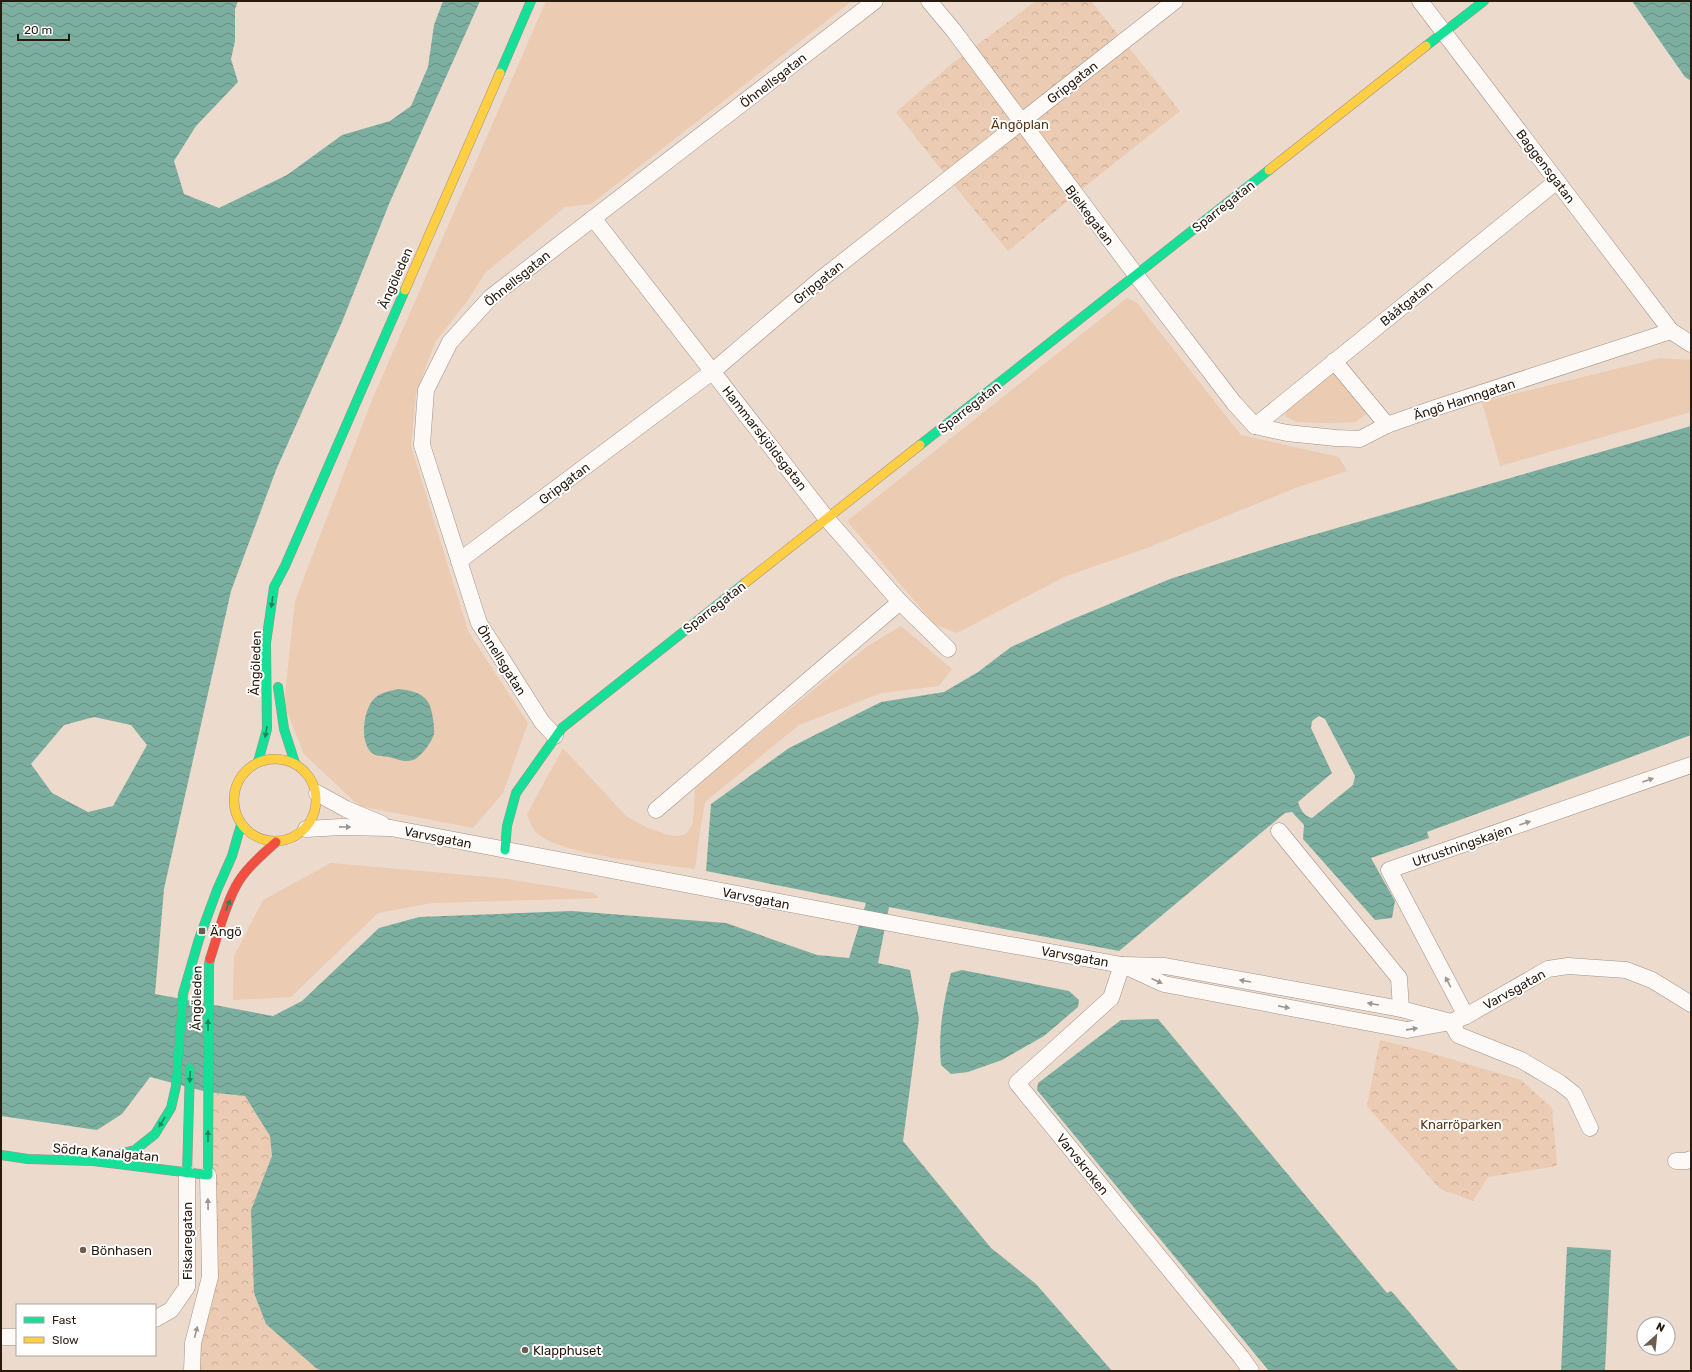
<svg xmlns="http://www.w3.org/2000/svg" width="1692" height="1372" font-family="Rubik,sans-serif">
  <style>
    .grass { fill: #ebcbb2 }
    .park { fill: url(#park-crowns) }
    .water { fill: url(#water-waves); fill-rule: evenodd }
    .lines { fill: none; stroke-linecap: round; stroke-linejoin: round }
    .street-casing { stroke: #a19286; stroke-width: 17 }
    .fast-casing { stroke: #a19286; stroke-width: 10 }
    .slow-casing { stroke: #a19286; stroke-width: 10 }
    .jam-casing { stroke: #a19286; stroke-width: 10 }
    .street { stroke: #fcf9f7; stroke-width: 16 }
    .fast { stroke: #16e098; stroke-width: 9 }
    .slow { stroke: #ffcf43; stroke-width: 9 }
    .jam { stroke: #f24e42; stroke-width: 9 }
    .oneway { fill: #1f875a }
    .oneway2 { fill: #9d958e }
    .poi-dot { fill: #6d5d50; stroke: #fff; stroke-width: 1.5 }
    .labels { text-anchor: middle; stroke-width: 4; stroke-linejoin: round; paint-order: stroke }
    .street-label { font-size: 13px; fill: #291a0e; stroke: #fff }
    .park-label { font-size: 13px; fill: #593617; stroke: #fff }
    .poi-label { font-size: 13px; fill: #291a0e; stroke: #fff; text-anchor: start }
  </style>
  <defs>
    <pattern id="park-crowns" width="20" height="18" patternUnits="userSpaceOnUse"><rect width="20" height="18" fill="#ebcbb2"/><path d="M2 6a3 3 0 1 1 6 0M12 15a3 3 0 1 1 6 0" fill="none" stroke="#caae98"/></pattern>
    <pattern id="water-waves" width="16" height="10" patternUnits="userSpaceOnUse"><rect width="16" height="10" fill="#7dafa1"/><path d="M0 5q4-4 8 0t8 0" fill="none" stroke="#668e82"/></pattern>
  </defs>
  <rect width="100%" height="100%" fill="#ecdacc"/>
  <!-- grass -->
  <g class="grass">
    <polygon points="546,1 852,1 591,204 565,207 485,273 468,300 435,342 416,394 411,446 468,631 528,723 503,793 473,828 359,806 304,754 284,704 295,601 372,400"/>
    <polygon points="1127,298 1137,303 1241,435 1339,457 1347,471 1298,487 1147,548 1064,577 957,633 934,624 847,521"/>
    <polygon points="1660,358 1691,360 1691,412 1500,466 1482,402"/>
    <polygon points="1331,374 1338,374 1369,412 1355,422 1331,423 1297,422 1285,416 1287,408"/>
    <path d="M 901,626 L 952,669 L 939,686 L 881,693 L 799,725 L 705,802 L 700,831 L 695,869 C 662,864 555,855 535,831 C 531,827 529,819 527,814 L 563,748 L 626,816 L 648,828 L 668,835 L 678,836 L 686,834 L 693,823 L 695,789 L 714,770 L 868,646 Z"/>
    <polygon points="331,863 500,878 594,893 599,898 432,903 378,913 291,997 233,1000 234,956 263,900"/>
  </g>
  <!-- park -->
  <g class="park">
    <polygon points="1036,1 1091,1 1180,111 1083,188 1008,251 944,173 896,112 953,63"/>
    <polygon points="1380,1040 1424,1051 1521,1080 1552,1108 1557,1166 1488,1177 1473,1201 1440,1189 1367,1106"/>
    <polygon points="207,1087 246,1096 270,1136 272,1156 251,1210 316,1368 322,1371 192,1371 203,1307"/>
  </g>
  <!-- water -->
  <g class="water">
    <path d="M 1,1 L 238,1 L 235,9 L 235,41 L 231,59 L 238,82 L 196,126 L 174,161 L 184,194 L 219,208 L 287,175 L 342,135 L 390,121 L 411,106 L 428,67 L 434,25 L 443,1 L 480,1 L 389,204 L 342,322 L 276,470 L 231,591 L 164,889 L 155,994 L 273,1016 L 302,1001 L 379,928 L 419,917 L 572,911 L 726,923 L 817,955 L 849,958 L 866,903 L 706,871 L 711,804 L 789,748 L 881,702 L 944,692 L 978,672 L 1011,647 L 1068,621 L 1170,579 L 1271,547 L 1691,426 L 1691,735 L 1427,832 L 1429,838 L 1371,858 L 1395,901 L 1392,918 L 1375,920 L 1303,839 L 1304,825 L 1292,812 L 1285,813 L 1119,951 L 889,907 L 878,963 L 910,970 L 919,1019 L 903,1141 L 991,1248 L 1036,1284 L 1112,1371 L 322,1371 L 316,1368 L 266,1324 L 254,1293 L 251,1210 L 272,1156 L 270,1136 L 245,1096 L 207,1092 L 150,1077 L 122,1114 L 97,1130 L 1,1116 ZM 1319,716 L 1325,719 L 1355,776 L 1353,785 L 1312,818 C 1304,816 1300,809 1298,802 L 1332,773 L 1311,728 L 1312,721 ZM 94,717 L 131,725 L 147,745 L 113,806 L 88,812 L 52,793 L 31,764 L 64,725 Z"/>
    <polygon points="1632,1 1691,1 1691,81 1685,77"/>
    <path d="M 398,689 C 409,690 422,692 428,702 C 432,707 435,728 434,734 C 432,742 420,758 413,760 C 404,763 397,759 389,757 C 383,756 378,757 372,753 C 359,742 363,707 376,697 C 382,692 391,691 398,689 Z"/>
    <path d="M 962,970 L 1069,991 L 1079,1000 L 1078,1007 L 1044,1036 L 1002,1060 L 968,1072 L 951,1074 L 941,1065 C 938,1034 943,1003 951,973 Z"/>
    <polygon points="1158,1019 1387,1293 1391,1291 1394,1294 1459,1371 1269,1371 1037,1090 1038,1083 1121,1020"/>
    <polygon points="1567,1247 1611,1250 1605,1371 1561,1371"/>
  </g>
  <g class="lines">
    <!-- street casing -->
    <g class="street-casing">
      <g id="street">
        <polyline points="929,1 954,31 1136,275 1234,403 1255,426"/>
        <polyline points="1420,1 1671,331 1691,344"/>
        <polyline points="593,218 827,519 900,602 948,649"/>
        <polyline points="1334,361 1387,425"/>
        <polyline points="1255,426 1287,433 1336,438 1360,439 1387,425 1438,407 1671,331"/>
        <polyline points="1255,426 1557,181"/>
        <polyline points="459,561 713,371 821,279 1175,1"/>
        <polyline points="555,736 542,722 479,623 422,445 426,390 450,342 491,297 875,1"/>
        <polyline points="317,793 346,809 382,824"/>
        <polyline points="656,810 900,602"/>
        <polyline points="306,829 341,827 391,828 916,928 1122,965 1165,966 1401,1009 1451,1022"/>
        <polyline points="1279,831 1399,978 1401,1009"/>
        <polyline points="1122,965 1111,998 1017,1083 1241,1357 1251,1371"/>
        <polyline points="1127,967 1164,984 1407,1030 1451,1022 1466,1016 1548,969 1568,966 1626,970 1652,980 1691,1004"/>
        <polyline points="1466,1016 1389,870 1691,765"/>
        <polyline points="1451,1022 1458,1035 1521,1060 1560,1083 1574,1094 1590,1128"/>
        <polyline points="1676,1161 1686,1161 1691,1159"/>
        <polyline points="155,1319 171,1310 187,1287 187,1173"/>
        <polyline points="1,1337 17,1337"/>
        <polyline points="192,1371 193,1343 210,1277 208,1175"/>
      </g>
    </g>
    <!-- fast casing -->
    <g class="fast-casing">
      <g id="fast">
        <polyline points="1426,46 1484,1"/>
        <polyline points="500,73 531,1"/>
        <polyline points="920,445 1269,170"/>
        <polyline points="278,687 284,729 295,763"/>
        <polyline points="258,762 267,729 266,643 274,587 285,566 405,290"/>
        <polyline points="505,850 507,826 516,793 562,728 745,583"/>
        <polyline points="1,1155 28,1159 93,1161 208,1175 209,964 210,959"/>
        <polyline points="103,1158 135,1150 155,1134 171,1108 176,1086 183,994 199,939 217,890 232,856 241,825"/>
        <polyline points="187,1173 190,1068"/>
      </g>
    </g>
    <!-- slow casing -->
    <g class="slow-casing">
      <g id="slow">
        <polyline points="1269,170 1426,46"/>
        <polyline points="405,290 500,73"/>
        <polyline points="745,583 920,445"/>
        <circle cx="275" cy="800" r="41"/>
      </g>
    </g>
    <!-- jam casing -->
    <g class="jam-casing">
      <path id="jam" d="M 210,959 C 218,935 224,908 236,886 C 245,869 262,855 276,842"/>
    </g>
    <!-- street -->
    <use href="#street" class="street"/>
    <!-- fast -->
    <use href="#fast" class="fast"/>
    <!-- slow -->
    <use href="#slow" class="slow"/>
    <!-- jam -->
    <use href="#jam" class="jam"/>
  </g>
  <!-- one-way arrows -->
  <defs><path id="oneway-solid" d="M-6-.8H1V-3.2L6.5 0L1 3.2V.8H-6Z"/></defs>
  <g class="oneway">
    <use href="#oneway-solid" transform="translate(272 602) rotate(98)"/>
    <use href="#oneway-solid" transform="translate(266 732) rotate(100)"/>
    <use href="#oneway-solid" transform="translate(228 905) rotate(-69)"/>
    <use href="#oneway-solid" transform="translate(208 1025) rotate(-90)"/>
    <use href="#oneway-solid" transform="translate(190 1077) rotate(93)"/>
    <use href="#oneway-solid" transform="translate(162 1122) rotate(121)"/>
    <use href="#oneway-solid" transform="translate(208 1136) rotate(-90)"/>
  </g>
  <g class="oneway2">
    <use href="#oneway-solid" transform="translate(1648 780) rotate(-19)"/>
    <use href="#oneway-solid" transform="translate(1525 823) rotate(-19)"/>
    <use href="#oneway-solid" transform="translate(345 827) rotate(1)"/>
    <use href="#oneway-solid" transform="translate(1157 981) rotate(25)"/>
    <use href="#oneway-solid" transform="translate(1245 981) rotate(-170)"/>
    <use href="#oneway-solid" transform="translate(1448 982) rotate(-118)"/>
    <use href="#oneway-solid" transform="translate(1373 1004) rotate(-170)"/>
    <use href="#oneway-solid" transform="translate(1284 1007) rotate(11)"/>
    <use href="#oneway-solid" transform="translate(1412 1029) rotate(-8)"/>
    <use href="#oneway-solid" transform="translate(208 1204) rotate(-91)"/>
    <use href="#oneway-solid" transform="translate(196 1332) rotate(-76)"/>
  </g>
  <!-- markers -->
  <g class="poi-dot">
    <rect x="198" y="927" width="8" height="8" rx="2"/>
    <circle cx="83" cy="1250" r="4"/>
    <circle cx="525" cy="1350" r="4"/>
  </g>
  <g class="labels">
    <!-- street labels -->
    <g class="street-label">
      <text transform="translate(773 80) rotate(-38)" y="5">Öhnellsgatan</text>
      <text transform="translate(1072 82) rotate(-38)" y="5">Gripgatan</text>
      <text transform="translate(1546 166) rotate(53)" y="5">Baggensgatan</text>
      <text transform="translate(1223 206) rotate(-38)" y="5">Sparregatan</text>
      <text transform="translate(1090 215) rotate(53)" y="5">Bjelkegatan</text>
      <text transform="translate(395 278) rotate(-66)" y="5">Ängöleden</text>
      <text transform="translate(517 278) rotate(-39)" y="5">Öhnellsgatan</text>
      <text transform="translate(818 282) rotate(-39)" y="5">Gripgatan</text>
      <text transform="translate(1406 303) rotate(-39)" y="5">Bååtgatan</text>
      <text transform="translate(1464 399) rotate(-18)" y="5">Ängö Hamngatan</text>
      <text transform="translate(969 407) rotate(-38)" y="5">Sparregatan</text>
      <text transform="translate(765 438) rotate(52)" y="5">Hammarskjöldsgatan</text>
      <text transform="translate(564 483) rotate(-37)" y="5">Gripgatan</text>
      <text transform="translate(714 607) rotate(-38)" y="5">Sparregatan</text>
      <text transform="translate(502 660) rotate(58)" y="5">Öhnellsgatan</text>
      <text transform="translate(255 663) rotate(-88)" y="5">Ängöleden</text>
      <text transform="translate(438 837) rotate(11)" y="5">Varvsgatan</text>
      <text transform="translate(1462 845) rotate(-19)" y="5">Utrustningskajen</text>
      <text transform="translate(756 898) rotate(11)" y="5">Varvsgatan</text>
      <text transform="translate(1075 956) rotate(10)" y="5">Varvsgatan</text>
      <text transform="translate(1514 989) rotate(-29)" y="5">Varvsgatan</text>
      <text transform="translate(196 998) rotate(-89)" y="5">Ängöleden</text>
      <text transform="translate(106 1152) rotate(5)" y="5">Södra Kanalgatan</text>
      <text transform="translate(1083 1164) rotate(51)" y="5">Varvskroken</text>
      <text transform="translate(187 1241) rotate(-90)" y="5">Fiskaregatan</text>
    </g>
    <!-- park labels -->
    <g class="park-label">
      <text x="1020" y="129">Ängöplan</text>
      <text x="1461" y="1129">Knarröparken</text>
    </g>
    <!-- poi labels -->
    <g class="poi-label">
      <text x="210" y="936">Ängö</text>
      <text x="91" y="1255">Bönhasen</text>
      <text x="533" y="1355">Klapphuset</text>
    </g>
  </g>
  <!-- border -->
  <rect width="1692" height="1372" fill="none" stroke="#291a0e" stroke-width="4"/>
  <!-- legend -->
  <rect x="16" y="1304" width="140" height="52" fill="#ffffff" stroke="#a9a39f"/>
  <rect x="24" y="1317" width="20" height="6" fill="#16e098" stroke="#a9a39f"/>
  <text x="52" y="1324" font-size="12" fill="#291a0e">Fast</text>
  <rect x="24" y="1337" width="20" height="6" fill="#ffcf43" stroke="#a9a39f"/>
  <text x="52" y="1344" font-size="12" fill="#291a0e">Slow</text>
  <!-- north arrow -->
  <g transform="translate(1656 1336) rotate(27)"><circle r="19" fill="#ffffff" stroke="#a9a39f"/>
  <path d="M0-3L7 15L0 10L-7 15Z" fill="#6d5d50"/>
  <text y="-6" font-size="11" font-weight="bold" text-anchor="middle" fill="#291a0e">N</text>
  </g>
  <!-- scale -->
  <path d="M18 34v6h51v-6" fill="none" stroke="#291a0e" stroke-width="2"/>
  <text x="24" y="34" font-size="12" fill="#291a0e" stroke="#ffffff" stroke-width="3" paint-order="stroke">20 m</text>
</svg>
